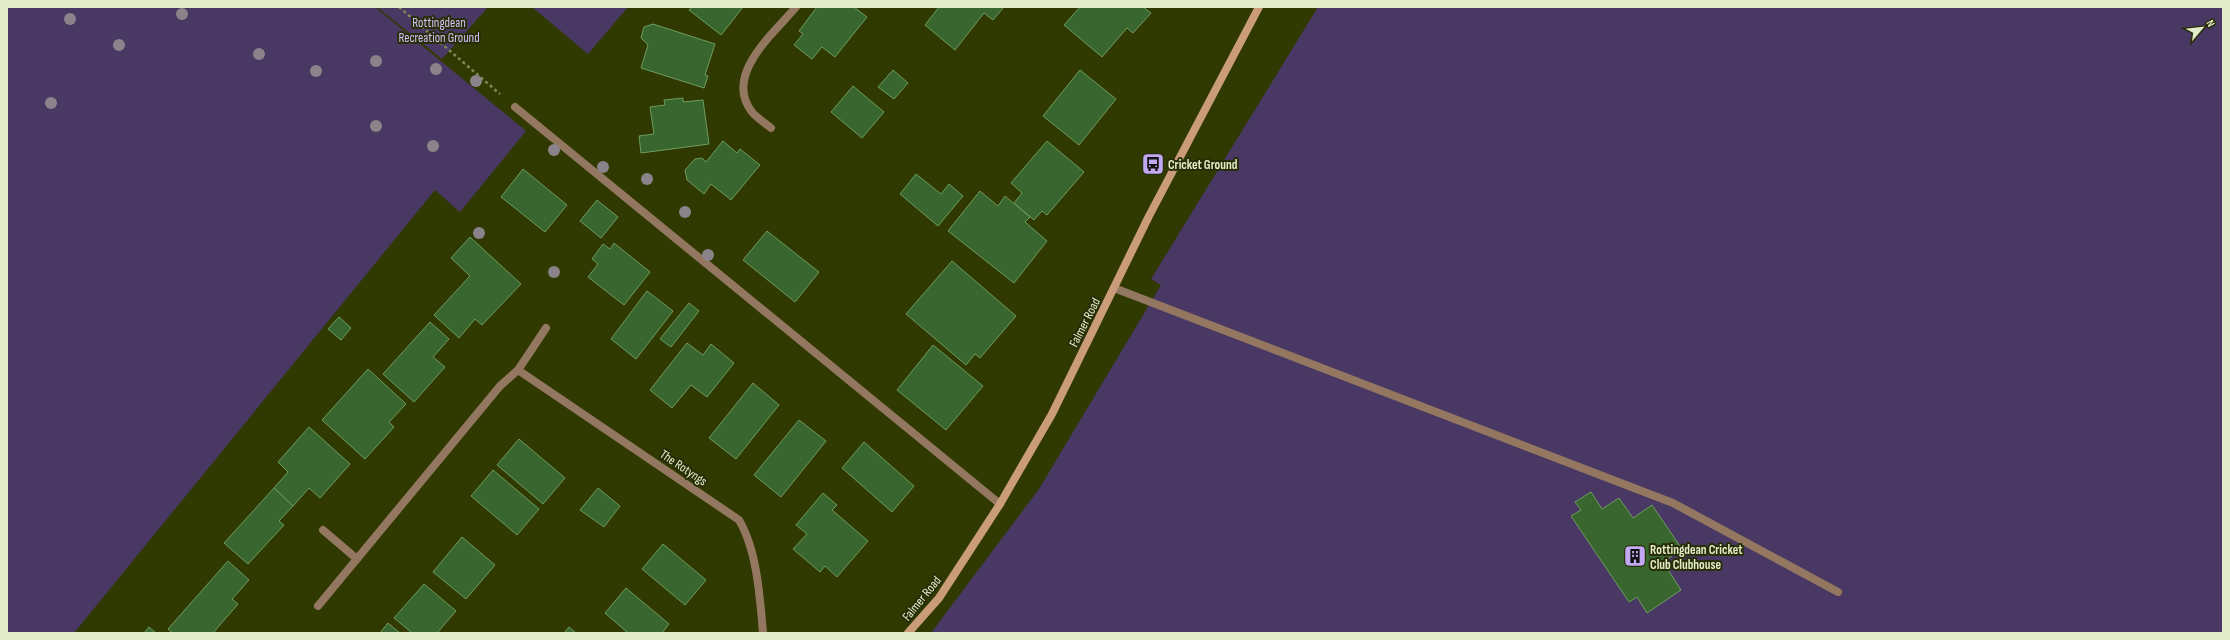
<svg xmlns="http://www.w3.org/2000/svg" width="2230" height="640" font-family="'Sofia Sans Condensed',sans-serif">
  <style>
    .green { fill: #483863 }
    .building { fill: #39662e; stroke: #6d9c61 }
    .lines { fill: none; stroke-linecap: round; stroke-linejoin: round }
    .path { stroke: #808959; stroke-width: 2.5; stroke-dasharray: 3 3; stroke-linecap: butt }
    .service { stroke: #947761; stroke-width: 8 }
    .minor { stroke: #947761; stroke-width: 8 }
    .secondary { stroke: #ca9c79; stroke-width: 8 }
    .tree { fill: #8a848a }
    .labels { text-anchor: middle; stroke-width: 4; stroke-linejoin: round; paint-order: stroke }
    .park-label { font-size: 13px; fill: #d3c0fa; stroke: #272e07 }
    .poi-label { font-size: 13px; font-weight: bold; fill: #e3ecc8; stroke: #272e07; text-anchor: start }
    .street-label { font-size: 13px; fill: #e3ecc8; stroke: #272e07 }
  </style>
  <rect width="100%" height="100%" fill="#303a00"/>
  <!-- green -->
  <g class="green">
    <polygon points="7,7 375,7 526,131 460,212 435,190 74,633 7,633"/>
    <polygon points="377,7 488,7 442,59"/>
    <polygon points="532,7 628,7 588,54"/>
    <polygon points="1318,7 2223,7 2223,633 931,633 1039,489 1161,285 1151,279"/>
  </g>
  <!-- building -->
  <g class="building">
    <polygon points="692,7 743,7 721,35 689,10"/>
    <polygon points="817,7 854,7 867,17 835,57 822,47 812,59 794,45 803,34 799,31"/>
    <polygon points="939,7 1004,7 993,20 984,13 955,50 925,25"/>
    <polygon points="1080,7 1143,7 1151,13 1133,33 1127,28 1102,57 1064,25"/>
    <polygon points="653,24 715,44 705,75 708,76 704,88 641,68 648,45 641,38 644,27"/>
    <polygon points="893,70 908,83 894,99 878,87"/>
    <polygon points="1080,70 1116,99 1079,145 1043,116"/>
    <polygon points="853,86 884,112 862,138 831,112"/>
    <polygon points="683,98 683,102 703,100 709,144 641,153 639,136 654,134 650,107 665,105 664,100"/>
    <polygon points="723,141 737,153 740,149 760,165 731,200 711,184 704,194 687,180 685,170 695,159 702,158 706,162"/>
    <polygon points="1047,141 1084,172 1047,215 1042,211 1034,220 1014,203 1022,193 1011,183"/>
    <polygon points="523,169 567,205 545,232 501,197"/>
    <polygon points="916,174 941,194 949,184 963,196 938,226 900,194"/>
    <polygon points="980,191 998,206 1005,196 1030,217 1025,222 1047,241 1014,283 948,231"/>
    <polygon points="597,200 618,217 601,238 580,221"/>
    <polygon points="767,231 819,272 795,302 743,260"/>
    <polygon points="470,237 521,284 482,325 475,319 459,338 434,315 470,276 451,258"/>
    <polygon points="614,243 650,272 624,305 588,277 598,264 592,259 603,244 610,249"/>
    <polygon points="952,261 1016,316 980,358 975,354 966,365 906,314"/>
    <polygon points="647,291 673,311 636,359 611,339"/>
    <polygon points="689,303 699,311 671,347 660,339"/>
    <polygon points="339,317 351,328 341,340 328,329"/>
    <polygon points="430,322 449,339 433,357 445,367 414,402 383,374"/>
    <polygon points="687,343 703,355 711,344 734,363 707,397 691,385 672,408 650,390"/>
    <polygon points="933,345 983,386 946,430 897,390"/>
    <polygon points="368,369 406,404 389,422 394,427 365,459 322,420"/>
    <polygon points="753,383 779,405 736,459 709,438"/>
    <polygon points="799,420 826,441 781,497 754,475"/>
    <polygon points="309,427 350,464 320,498 309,488 293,506 274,488 288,472 278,462"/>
    <polygon points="519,439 565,478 543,504 497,465"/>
    <polygon points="864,442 914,486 892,512 842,468"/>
    <polygon points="493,470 539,509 517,535 471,496"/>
    <polygon points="274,488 293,506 279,521 284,525 248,564 224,543"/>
    <polygon points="598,488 620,506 604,527 580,510"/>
    <polygon points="1591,492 1602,509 1619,498 1633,518 1652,505 1682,549 1663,562 1681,590 1647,613 1637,597 1629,602 1571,516 1581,510 1575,502"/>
    <polygon points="823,493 837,505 832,510 868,541 837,577 825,566 820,572 793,549 807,534 796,525"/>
    <polygon points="462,537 495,565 466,599 433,572"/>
    <polygon points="663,544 706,580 685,605 642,569"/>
    <polygon points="228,561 249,580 232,599 238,604 213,633 173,633 168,629"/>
    <polygon points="424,584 456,611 437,633 412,633 394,618"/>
    <polygon points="626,588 669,624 662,633 628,633 605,613"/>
    <polygon points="388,623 400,633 380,633"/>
    <polygon points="149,627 156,633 144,633"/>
    <polygon points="569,627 576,633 564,633"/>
  </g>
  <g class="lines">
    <!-- path -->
    <polyline class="path" points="399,7 500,94"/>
    <!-- service -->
    <g class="service">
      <polyline points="515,107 1000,504"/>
      <polyline points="1114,288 1673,503 1838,592"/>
    </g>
    <!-- minor -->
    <g class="minor">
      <path d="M 771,128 C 765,123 757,118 752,112 C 723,75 774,33 796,7"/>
      <polyline points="518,370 546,328"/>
      <polyline points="323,530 357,559"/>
      <path d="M 318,606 L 500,386 L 518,370 L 739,520 C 757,550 760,598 763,633"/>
    </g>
    <!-- secondary -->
    <polyline class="secondary" points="908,633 939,598 1000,504 1052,414 1149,216 1259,7"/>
  </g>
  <!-- trees -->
  <g class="tree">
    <circle cx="182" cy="14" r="6"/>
    <circle cx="70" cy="19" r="6"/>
    <circle cx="119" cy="45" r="6"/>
    <circle cx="259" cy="54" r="6"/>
    <circle cx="376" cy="61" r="6"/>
    <circle cx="436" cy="69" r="6"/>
    <circle cx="316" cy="71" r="6"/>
    <circle cx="476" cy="81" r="6"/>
    <circle cx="51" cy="103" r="6"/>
    <circle cx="376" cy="126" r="6"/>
    <circle cx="433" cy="146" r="6"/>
    <circle cx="554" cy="150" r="6"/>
    <circle cx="603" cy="167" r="6"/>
    <circle cx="647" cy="179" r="6"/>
    <circle cx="685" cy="212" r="6"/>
    <circle cx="479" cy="233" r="6"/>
    <circle cx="708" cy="255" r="6"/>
    <circle cx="554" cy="272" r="6"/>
  </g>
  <!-- icons -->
  <defs>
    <g id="bus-square" transform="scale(1.15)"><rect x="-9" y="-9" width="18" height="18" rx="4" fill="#c1a8f3" stroke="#272e07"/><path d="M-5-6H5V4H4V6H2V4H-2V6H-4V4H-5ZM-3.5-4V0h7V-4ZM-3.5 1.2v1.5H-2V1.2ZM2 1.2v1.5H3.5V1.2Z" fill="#111"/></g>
    <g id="building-square" transform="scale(1.15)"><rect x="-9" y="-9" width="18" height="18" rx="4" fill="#c1a8f3" stroke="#272e07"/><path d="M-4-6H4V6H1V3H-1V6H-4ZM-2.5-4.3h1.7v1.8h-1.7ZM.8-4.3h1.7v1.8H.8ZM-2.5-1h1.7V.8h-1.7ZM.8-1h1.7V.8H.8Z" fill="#111"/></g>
  </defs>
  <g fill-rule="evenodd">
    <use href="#bus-square" x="1153" y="164"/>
    <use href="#building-square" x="1635" y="556"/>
  </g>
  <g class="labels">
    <!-- park labels -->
    <g class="park-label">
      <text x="439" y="27">Rottingdean<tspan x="439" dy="15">Recreation Ground</tspan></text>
    </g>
    <!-- poi labels -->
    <g class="poi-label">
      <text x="1168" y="169">Cricket Ground</text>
      <text x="1650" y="554">Rottingdean Cricket<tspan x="1650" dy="15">Club Clubhouse</tspan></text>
    </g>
    <!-- street labels -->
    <g class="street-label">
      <text transform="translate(1084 322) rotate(-63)" y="5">Falmer Road</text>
      <text transform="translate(684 467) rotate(34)" y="5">The Rotyngs</text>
      <text transform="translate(921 598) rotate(-51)" y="5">Falmer Road</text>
    </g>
  </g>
  <!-- border -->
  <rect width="2230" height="640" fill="none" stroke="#e3ecc8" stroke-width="16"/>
  <!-- north arrow -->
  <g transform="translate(2202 28) rotate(62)" stroke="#272e07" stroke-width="3" paint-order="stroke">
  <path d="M0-3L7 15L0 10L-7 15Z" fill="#e3ecc8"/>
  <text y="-6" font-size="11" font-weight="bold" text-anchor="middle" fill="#e3ecc8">N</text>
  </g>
</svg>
